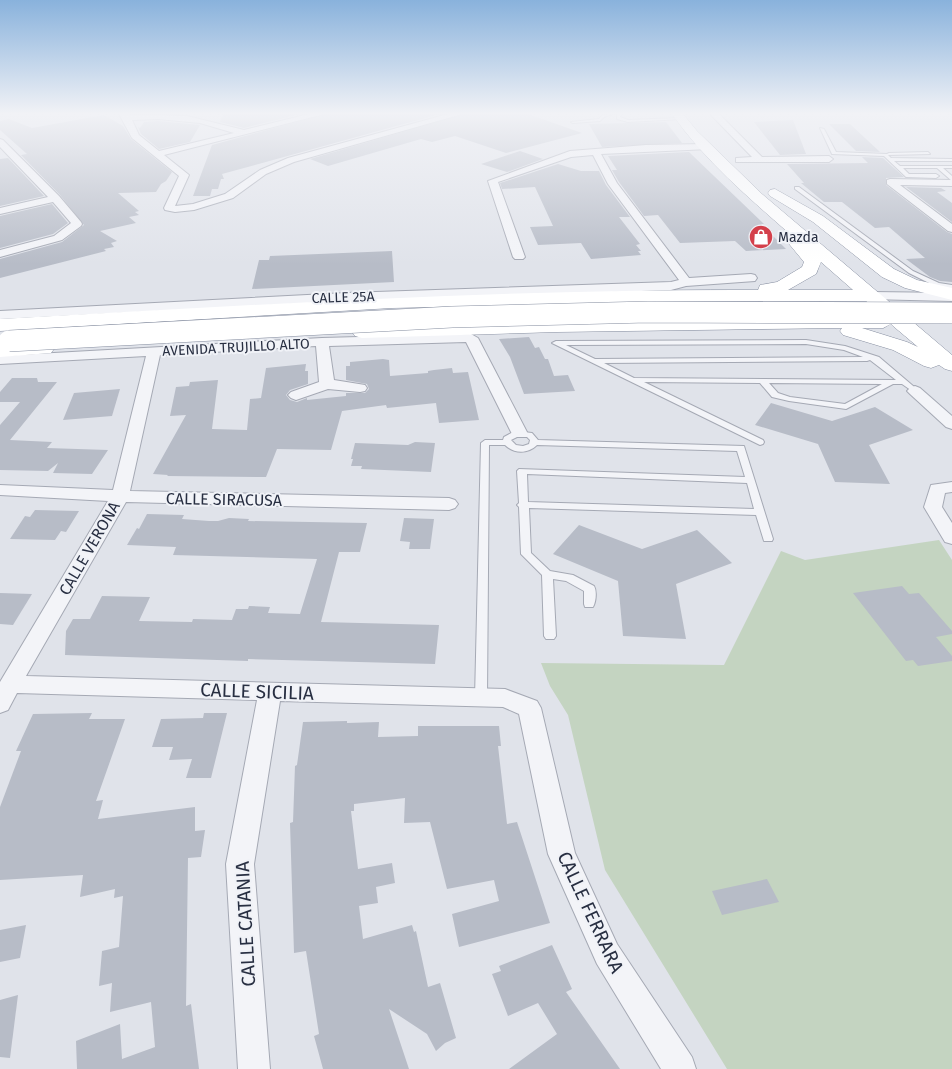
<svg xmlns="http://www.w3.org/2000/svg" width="952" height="1069" font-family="'Fira Sans',sans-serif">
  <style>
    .green { fill: #c4d4c1 }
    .building { fill: #b7bcc7 }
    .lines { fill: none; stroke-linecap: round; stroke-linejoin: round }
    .lane-casing { stroke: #a5a9b4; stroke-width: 2 }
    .street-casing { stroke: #a5a9b4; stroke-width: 2 }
    .highway-casing { stroke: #878fa1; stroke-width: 1 }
    .lane { fill: #f3f4f8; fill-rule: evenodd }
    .street { fill: #f3f4f8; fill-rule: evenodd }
    .highway { fill: #fff; fill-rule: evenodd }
    .highway-bridge-casing { stroke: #878fa1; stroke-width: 22; stroke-linecap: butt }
    .highway-bridge { stroke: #fff; stroke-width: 21 }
    .labels { text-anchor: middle; stroke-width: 4; stroke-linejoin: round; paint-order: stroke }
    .far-poi-label { font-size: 14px; fill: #282f42; stroke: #f0f2f7; text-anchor: start }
    .far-street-label { font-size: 14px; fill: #282f42; stroke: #f0f2f7 }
    .street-label { font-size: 16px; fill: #282f42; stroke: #f0f2f7 }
    .near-street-label { font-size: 19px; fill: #282f42; stroke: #f0f2f7 }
  </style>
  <rect width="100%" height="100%" fill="#e0e3ea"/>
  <!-- green -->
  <polygon class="green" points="939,540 952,560 952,1069 727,1069 605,870 568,715 550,686 541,663 724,665 781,551 805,560"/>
  <!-- building -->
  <g class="building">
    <polygon points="223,114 300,114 244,128 220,122"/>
    <polygon points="326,114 440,114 222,174 224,179 221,179 218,189 212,189 210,196 193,196 212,145"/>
    <polygon points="464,114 528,114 582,133 506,153 455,136 432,142 421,139 328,166 310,159"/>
    <polygon points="104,115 123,126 131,139 172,172 166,181 161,184 156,192 118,193 139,211 135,212 139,215 129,217 136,223 100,231 117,241 111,243 114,247 104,249 106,251 0,278 0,259 62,242 84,225 60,195 21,155 27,154 0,130 0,121 9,119 32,128"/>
    <polygon points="793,120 806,154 780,155 754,122"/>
    <polygon points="158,121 200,125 190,142 159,149 141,134 138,127 140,128 144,122"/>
    <polygon points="666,122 682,143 602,147 589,124"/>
    <polygon points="829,124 850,124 880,152 856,151"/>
    <polygon points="520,151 543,159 507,172 481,164"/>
    <polygon points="689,152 764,224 761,224 786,249 746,251 735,241 680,243 658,215 644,216 619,182 612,170 617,170 608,156"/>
    <polygon points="862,157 883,158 904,177 886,178 886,185 947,232 952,234 952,282 940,281 930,277 906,259 925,258 889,227 875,228 842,202 824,202 801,183 804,183 787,164 868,163"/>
    <polygon points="8,158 44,196 0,206 0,159"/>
    <polygon points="558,164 581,171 599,171 606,185 630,217 619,217 640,244 636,245 641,251 638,251 641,255 591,259 581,243 538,245 530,227 553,226 535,187 502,189 500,183"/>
    <polygon points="906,187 941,188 946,191 937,192 952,203 952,222"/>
    <polygon points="52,204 68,223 53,234 0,248 0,216"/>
    <polygon points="392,251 394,282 252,289 259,260 269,260 270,256"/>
    <polygon points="529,337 535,348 539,347 545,359 548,359 554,376 568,375 575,391 524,394 510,357 499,339"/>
    <polygon points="383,359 389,360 390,376 428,373 428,371 434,370 452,368 453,373 468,372 479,420 439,423 436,403 387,408 386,405 342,411 331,450 277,449 266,477 167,476 168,475 153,474 186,415 170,416 176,387 189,386 190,382 218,380 212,429 247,430 250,399 261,398 266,368 306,364 305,371 308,371 308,384 290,390 286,395 290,400 297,402 307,398 307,400 346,396 346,393 365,393 369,389 367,384 346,380 346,366 350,366 350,362"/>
    <polygon points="12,378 37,378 38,382 57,382 10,440 52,442 47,448 108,450 92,474 53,473 58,463 48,471 0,470 0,425 20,402 0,402 0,392"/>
    <polygon points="120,389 112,416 63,420 74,393"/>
    <polygon points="771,403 832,421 875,407 913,430 869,445 890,484 835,482 818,444 755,425"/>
    <polygon points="415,442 435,443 431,472 361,469 362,466 351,466 353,459 351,459 355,443 408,445"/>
    <polygon points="35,510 79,511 66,532 61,531 55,540 10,539 25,516 30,517"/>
    <polygon points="147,514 184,515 182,519 209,521 218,521 229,518 249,519 248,521 367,523 360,552 339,552 321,622 439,625 435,664 248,659 248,661 65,655 66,631 73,619 90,619 102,596 150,597 139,621 192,622 193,619 232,620 236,609 248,609 249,606 270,607 268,613 300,614 317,559 173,555 176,547 127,545 137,528 139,529"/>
    <polygon points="404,518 434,519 430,549 409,549 410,542 400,541"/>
    <polygon points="579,525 642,549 697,530 732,563 676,584 686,639 623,636 618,581 553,554"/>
    <polygon points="902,586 909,594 919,593 952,631 952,634 936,637 952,656 952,661 918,666 913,660 906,661 853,593"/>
    <polygon points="0,593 32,594 13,625 0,624"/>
    <polygon points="92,713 89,719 125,719 96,801 103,800 98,819 195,807 195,831 205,830 201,857 188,858 186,1006 191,1004 199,1069 77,1069 76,1041 120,1024 122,1059 155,1047 151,1002 110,1012 112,983 99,986 102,951 119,947 123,896 114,898 115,889 80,897 83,875 0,880 0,807 21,751 16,751 33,714"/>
    <polygon points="204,713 227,713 211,778 186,778 192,759 169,760 173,747 152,747 161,719 203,718"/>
    <polygon points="347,721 347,723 379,722 378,737 418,736 418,726 499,726 501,746 498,746 507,824 517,822 550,923 459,947 452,914 499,901 494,880 447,889 430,822 404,823 405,798 354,804 354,811 351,811 358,869 392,863 395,883 376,887 378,903 359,906 363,939 412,925 414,932 416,931 428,987 440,983 456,1038 445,1043 436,1051 427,1034 389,1009 409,1069 323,1069 314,1036 319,1034 306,951 294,953 290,823 293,822 295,766 297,765 303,722"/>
    <polygon points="767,879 779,902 722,915 712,891"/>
    <polygon points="26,925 20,958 0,962 0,930"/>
    <polygon points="552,945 572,989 566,992 620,1069 509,1069 557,1034 538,1003 508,1016 492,974 501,971 499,966"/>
    <polygon points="18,995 10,1058 0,1057 0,1000"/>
  </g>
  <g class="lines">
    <!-- lane casing -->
    <g class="lane-casing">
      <g id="lane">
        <polygon points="612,114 604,117 600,121 573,123 571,122 599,119 602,115"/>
        <polygon points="617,114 621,114 620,117 628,120 680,118 682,119 628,122 617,119"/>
        <polygon points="820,128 824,129 836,152 887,154 889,153 928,152 930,154 888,155 891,158 952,159 952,161 894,161 900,166 952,166 952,168 943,168 952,176 952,181 937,168 903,168 909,174 936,174 939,176 936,178 906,177 884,156 832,154"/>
        <polygon points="795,187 799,187 913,271 939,283 952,285 952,289 935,286 909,273 795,189"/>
        <path d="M 806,340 L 845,346 L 879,357 L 919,391 L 915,393 L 902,384 L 893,384 L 846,409 L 789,401 L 772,397 L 760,383 L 644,382 L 763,440 L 764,442 L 763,444 L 760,445 L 552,343 L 556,341 ZM 806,344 L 844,350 L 863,357 L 595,359 L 566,345 ZM 870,360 L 896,380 L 634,378 L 604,363 L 867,361 ZM 769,383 L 882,384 L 845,404 L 790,397 L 778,393 Z"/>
        <path d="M 515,431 L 532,433 L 538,440 L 744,446 L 773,539 L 772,541 L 764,541 L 756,515 L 529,508 L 531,553 L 550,571 L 573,575 L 594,586 C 597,591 596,602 593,607 L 585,607 L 584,604 L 584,591 L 566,581 L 553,579 L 556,636 L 554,639 L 546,639 L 544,636 L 542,575 L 521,554 L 519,507 L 517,505 L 519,503 L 517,471 L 519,469 L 745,477 L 737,451 L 537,445 C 528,454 514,454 505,445 L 489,445 L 487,698 L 485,701 L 481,703 L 477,701 L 475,698 L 481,443 L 485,440 L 503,440 L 504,437 ZM 517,437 L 527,437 L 530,440 L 529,444 L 523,446 L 516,445 L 511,440 ZM 527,474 L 747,483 L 754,509 L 528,502 Z"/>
      </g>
    </g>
    <!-- street casing -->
    <g class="street-casing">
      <g id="street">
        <path d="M 119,114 L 187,116 L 244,130 L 309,114 L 324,114 L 164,155 L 189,175 L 175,206 L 193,204 L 225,194 L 260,170 L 288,158 L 448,114 L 462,114 L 294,162 L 266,174 L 233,198 L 194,210 L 175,212 L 165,210 L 164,208 L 179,176 L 132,138 ZM 158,119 L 200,123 L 234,133 L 159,151 L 139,135 L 132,120 Z"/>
        <polygon points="710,114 719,114 762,157 829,156 833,159 829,162 736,162 736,158 752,157"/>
        <polygon points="0,139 3,140 59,196 81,222 82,224 81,226 62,240 0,257 0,250 54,236 71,223 53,202 0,214 0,208 48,197 0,147"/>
        <polygon points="706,144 710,147 709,149 601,154 617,183 689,278 751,274 755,275 757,278 755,281 686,286 671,290 346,301 0,319 0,311 346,293 671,282 679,280 608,184 593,155 571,157 498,182 525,257 523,259 515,259 513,257 488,181 570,151 646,145"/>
        <polygon points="890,179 952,180 952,186 900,185 952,224 952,232 948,231 887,184 887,180"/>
        <polygon points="872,292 952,293 952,301 868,299 866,296"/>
        <polygon points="471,334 478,338 528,434 526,437 514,437 512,434 466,342 329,346 334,380 365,385 367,388 365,391 360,392 328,389 296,400 291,398 288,395 291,392 319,382 316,346 160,355 130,491 449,498 455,500 458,504 455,508 449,510 126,502 26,676 505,689 537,701 541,708 575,853 617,944 692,1057 696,1069 661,1069 597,964 548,854 519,714 503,707 280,701 254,864 270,1069 238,1069 226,864 257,700 17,693 8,710 0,713 0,682 108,501 0,495 0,485 113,490 146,356 0,364 0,356 322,338"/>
        <polygon points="915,386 920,388 952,416 952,429 946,427 910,394 907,391 910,388"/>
        <polygon points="952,482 952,492 945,493 942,507 952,523 952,544 945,542 924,507 931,485"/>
      </g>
    </g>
    <!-- highway casing -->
    <g class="highway-casing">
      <g id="highway">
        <path d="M 672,114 L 683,114 L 697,131 L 762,194 L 952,355 L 952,371 L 945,369 L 939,365 L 931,368 L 924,366 L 893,350 L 843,335 L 840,331 L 842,328 L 557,332 L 362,338 L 355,336 L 352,332 L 355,328 L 362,326 L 427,324 L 882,316 L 866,301 L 688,301 L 392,308 L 0,331 L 0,319 C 252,305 505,289 758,290 L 760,285 L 777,282 L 802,267 L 804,262 L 785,239 L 791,235 C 749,198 704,160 672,114 ZM 821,262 L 853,290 L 788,290 L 816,274 ZM 891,324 L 893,326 L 918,347 L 907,342 L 862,328 L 883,328 Z"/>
        <polygon points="775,189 823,216 894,269 917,280 952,288 952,300 905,288 882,277 813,222 770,196 768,193 770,190"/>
        <polygon points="44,343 51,345 54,349 51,353 0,357 0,345"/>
      </g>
    </g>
    <!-- lane -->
    <use href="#lane" class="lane"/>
    <!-- street -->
    <use href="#street" class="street"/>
    <!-- highway -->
    <use href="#highway" class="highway"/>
    <!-- highway-bridge casing -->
    <g class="highway-bridge-casing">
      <polyline id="highway-bridge" points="9,341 452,317 648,312 952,313"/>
    </g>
    <!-- highway-bridge -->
    <use href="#highway-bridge" class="highway-bridge"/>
  </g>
  <!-- sky -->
  <linearGradient id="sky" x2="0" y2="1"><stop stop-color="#89b2dc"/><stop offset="0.43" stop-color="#f1f2f6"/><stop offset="1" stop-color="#f1f2f6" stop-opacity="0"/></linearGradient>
  <rect width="952" height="264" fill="url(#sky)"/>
  <!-- icons -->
  <defs>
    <g id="shop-disc" transform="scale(1.25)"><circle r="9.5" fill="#d4404b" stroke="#f0f2f7"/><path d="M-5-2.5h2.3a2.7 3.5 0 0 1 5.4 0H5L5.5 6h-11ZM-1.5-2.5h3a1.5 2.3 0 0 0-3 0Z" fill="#fff"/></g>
  </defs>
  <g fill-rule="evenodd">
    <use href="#shop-disc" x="761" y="237"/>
  </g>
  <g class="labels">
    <!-- far-poi labels -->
    <g class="far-poi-label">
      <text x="778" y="242">Mazda</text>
    </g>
    <!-- far-street labels -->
    <g class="far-street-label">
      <text transform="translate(343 297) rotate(-2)" y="5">CALLE 25A</text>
      <text transform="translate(236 347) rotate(-3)" y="5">AVENIDA TRUJILLO ALTO</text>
    </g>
    <!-- street labels -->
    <g class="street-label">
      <text transform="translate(224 499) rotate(1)" y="6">CALLE SIRACUSA</text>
      <text transform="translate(89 548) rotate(-60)" y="6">CALLE VERONA</text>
    </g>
    <!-- near-street labels -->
    <g class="near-street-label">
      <text transform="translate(257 691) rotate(2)" y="7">CALLE SICILIA</text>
      <text transform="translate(591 912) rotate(65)" y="7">CALLE FERRARA</text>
      <text transform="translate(245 924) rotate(-93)" y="7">CALLE CATANIA</text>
    </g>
  </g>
</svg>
